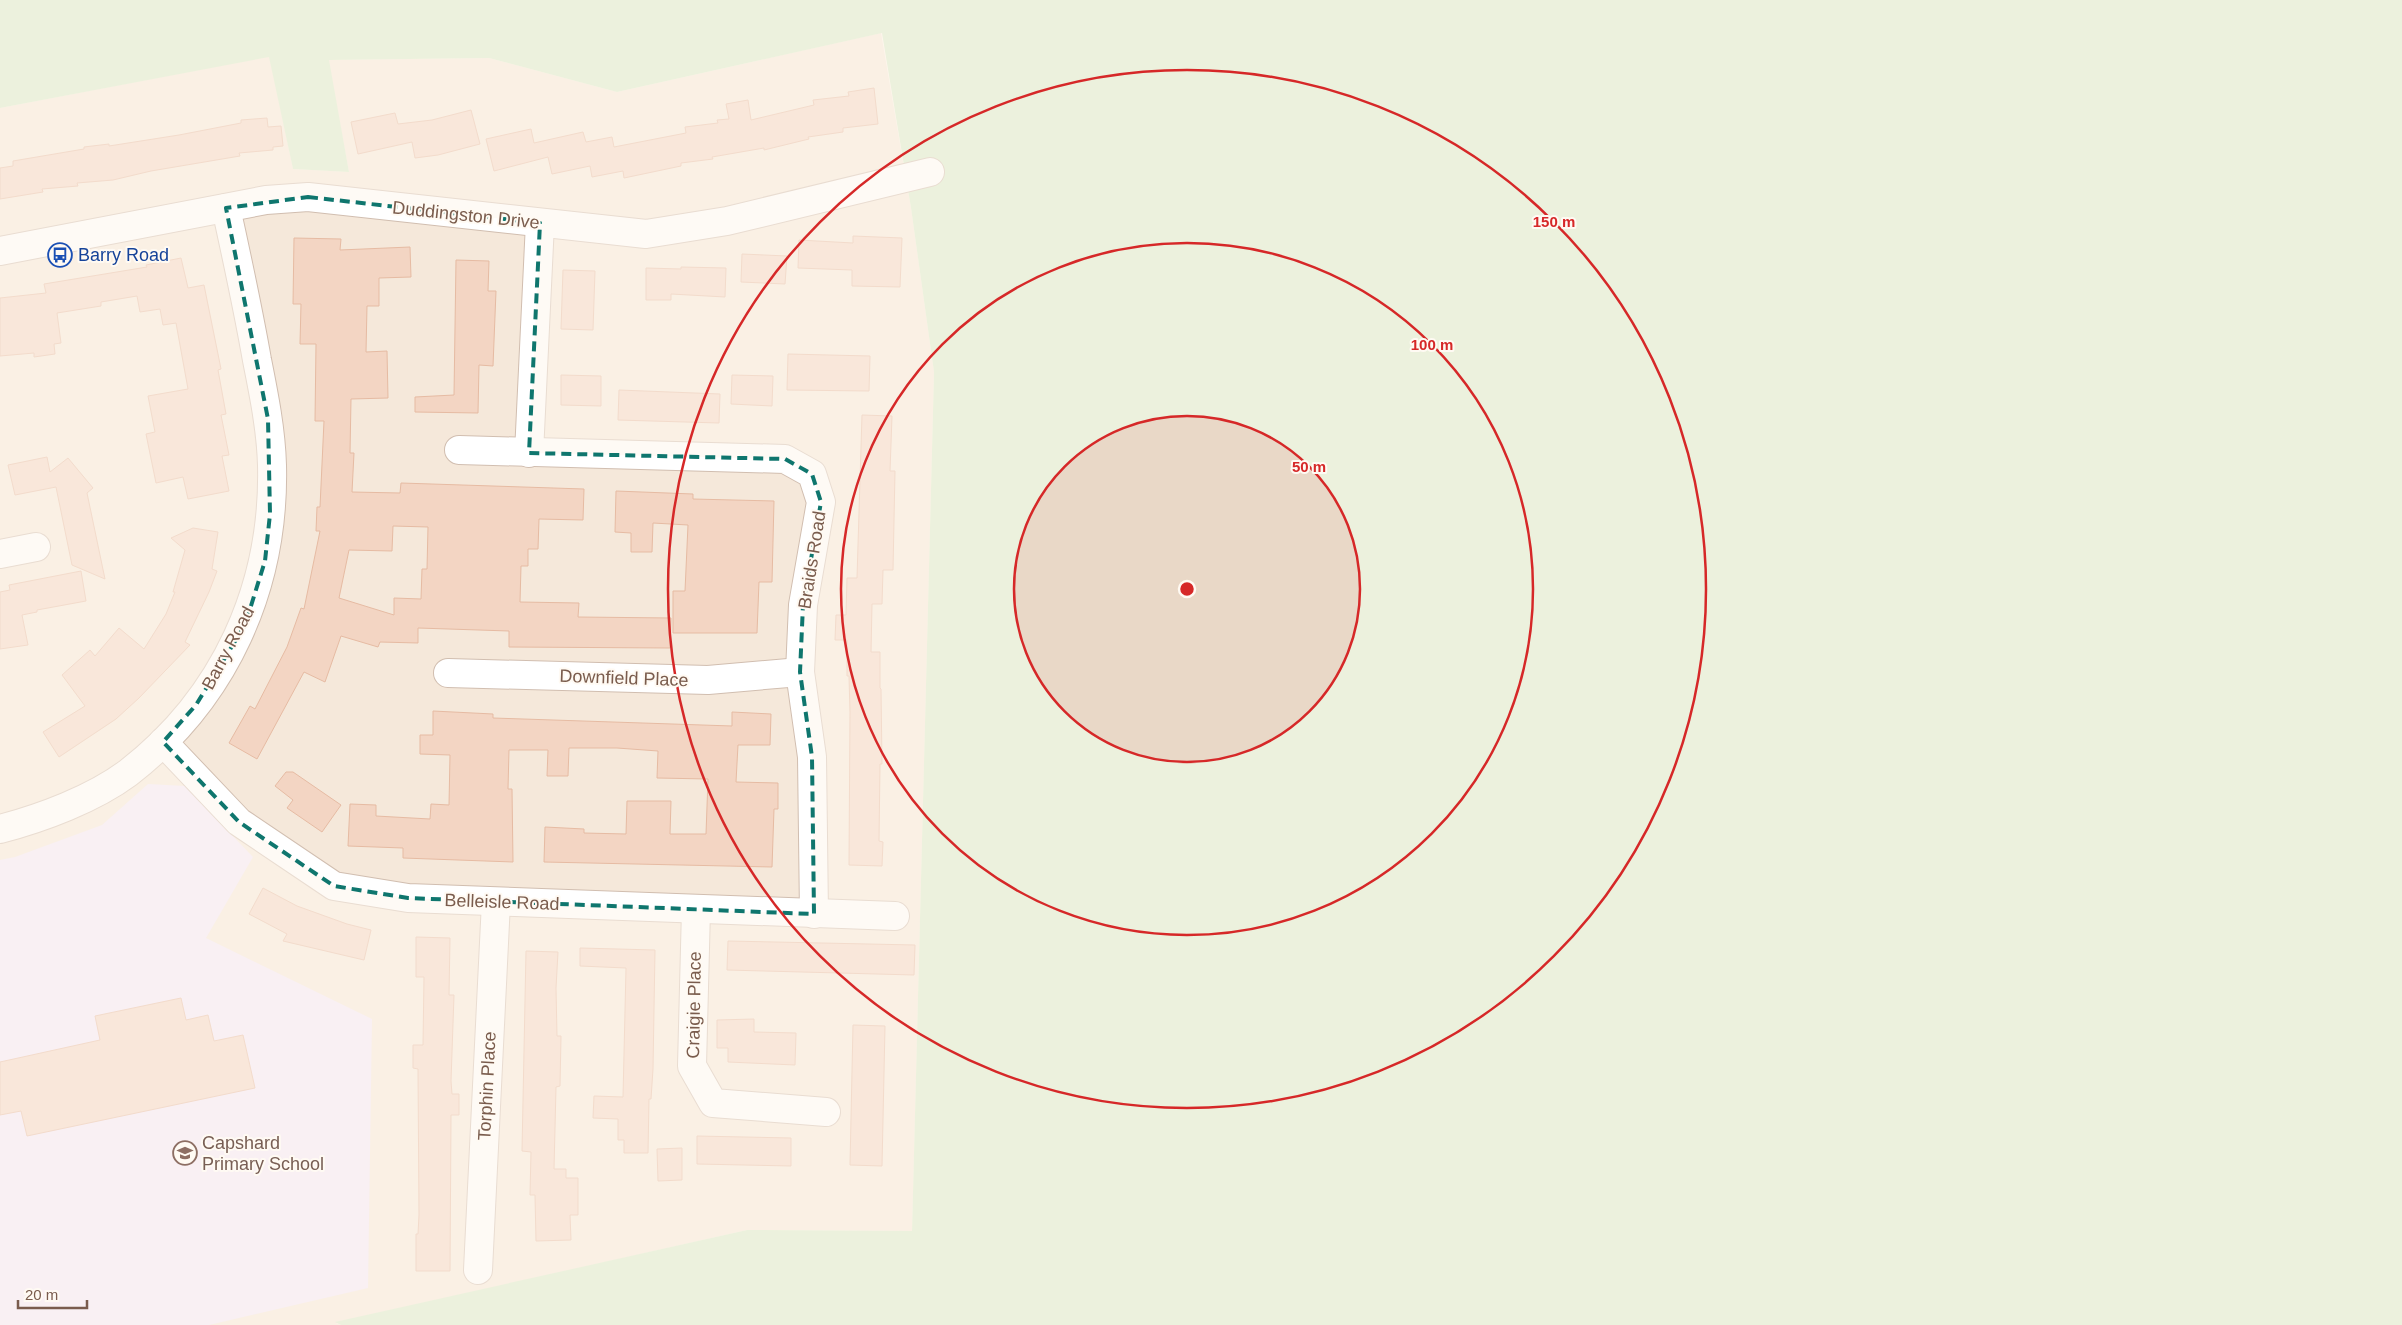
<svg xmlns="http://www.w3.org/2000/svg" width="2402" height="1325" font-family="Helvetica,sans-serif">
  <style>
    .residential { fill: #f5e8da }
    .education { fill: #f3e8fa }
    .green { fill: #d8ecc9 }
    .building { fill: #f3d5c3; stroke: #e6bba3; fill-rule: evenodd }
    .lines { fill: none; stroke-linecap: round; stroke-linejoin: round }
    .minor-casing { stroke: #d1beb0; stroke-width: 30 }
    .minor { stroke: #fff; stroke-width: 28 }
    .marked { fill: none; stroke: #0f766e; stroke-width: 4; stroke-dasharray: 10 6; stroke-linejoin: round }
    .ring { fill: none; stroke: #d62828; stroke-width: 2.5 }
    .labels { text-anchor: middle; stroke-width: 4; stroke-linejoin: round; paint-order: stroke }
    .street-label { font-size: 18px; fill: #7a5c4d; stroke: #fffaf3 }
    .transit-label { font-size: 18px; fill: #164399; stroke: #fffaf3; text-anchor: start }
    .education-label { font-size: 18px; fill: #785e54; stroke: #fffaf3; text-anchor: start }
    .centre { fill: #d62828; stroke: #fffaf3; stroke-width: 2.5 }
    .ring-label { font-size: 15px; text-anchor: middle; font-weight: bold; fill: #d62828; stroke: #fffaf3; stroke-width: 4; stroke-linejoin: round; paint-order: stroke }
  </style>
  <rect width="100%" height="100%" fill="#fdf6ec"/>
  <!-- residential -->
  <polygon class="residential" points="881,33 911,208 934,372 912,1231 747,1230 336,1323 341,1325 0,1325 0,108 270,56 293,169 349,172 328,60 489,58 617,92"/>
  <!-- education -->
  <polygon class="education" points="148,784 185,786 253,857 206,938 372,1019 368,1288 209,1325 0,1325 0,860 15,857 102,825"/>
  <!-- green -->
  <polygon class="green" points="0,0 2402,0 2402,1325 341,1325 335,1322 747,1230 912,1231 934,372 911,208 882,33 617,92 489,58 329,60 349,172 293,169 269,57 0,108"/>
  <!-- building -->
  <g class="building">
    <polygon points="874,88 878,124 843,128 843,132 808,137 809,139 764,150 764,148 712,157 713,159 681,163 681,166 624,178 623,171 592,177 590,166 552,174 548,157 494,171 486,139 531,129 534,143 583,132 586,142 612,137 614,147 686,133 685,127 718,123 717,120 729,119 726,104 748,100 751,120 814,105 813,100 849,96 848,92"/>
    <polygon points="471,110 480,144 438,155 415,158 412,142 358,154 351,122 395,113 398,124 432,120"/>
    <polygon points="267,118 268,127 281,126 283,146 273,147 273,150 239,153 240,156 151,171 113,180 77,183 78,186 42,189 43,192 0,199 0,168 13,166 13,161 84,149 84,147 109,144 109,146 179,135 241,123 241,120"/>
    <polygon points="853,236 902,238 900,287 852,286 852,270 798,268 799,240 853,243"/>
    <path d="M 294,238 L 341,239 L 340,250 L 410,247 L 411,277 L 379,278 L 379,306 L 367,306 L 366,352 L 387,351 L 388,398 L 351,399 L 350,453 L 354,453 L 352,492 L 400,493 L 401,483 L 584,489 L 583,520 L 539,519 L 538,549 L 528,549 L 528,566 L 521,566 L 520,602 L 579,603 L 578,617 L 671,618 L 670,648 L 509,647 L 509,631 L 418,628 L 418,643 L 380,642 L 378,647 L 341,636 L 325,682 L 304,672 L 257,759 L 229,743 L 250,706 L 255,709 L 287,647 L 301,608 L 304,609 L 320,531 L 316,531 L 317,507 L 320,507 L 324,421 L 315,421 L 316,344 L 300,344 L 301,304 L 293,304 ZM 393,526 L 428,527 L 427,569 L 422,569 L 421,599 L 394,598 L 394,615 L 339,598 L 349,550 L 392,551 Z"/>
    <polygon points="742,254 787,256 785,284 741,282"/>
    <polygon points="181,258 188,288 204,285 221,369 218,370 226,414 221,415 229,455 222,456 229,491 188,499 183,477 156,483 146,434 155,432 148,396 188,389 176,323 163,325 160,309 140,312 137,296 101,302 101,306 57,313 61,343 54,344 55,354 34,357 34,353 0,356 0,298 46,293 44,284 147,267 146,265"/>
    <polygon points="456,260 489,261 488,291 496,291 493,366 479,365 478,413 415,412 415,397 454,395"/>
    <polygon points="681,267 726,268 725,297 671,294 671,300 646,300 646,268 681,269"/>
    <polygon points="563,270 595,271 593,330 561,329"/>
    <polygon points="788,354 870,356 869,391 787,390"/>
    <polygon points="561,375 601,376 601,406 561,405"/>
    <polygon points="732,375 773,376 772,406 731,404"/>
    <polygon points="619,390 720,394 719,423 618,420"/>
    <polygon points="862,415 892,416 890,471 895,471 893,570 883,570 882,604 872,604 871,652 880,652 880,688 881,689 882,764 880,764 879,841 883,842 882,866 849,865 850,712 849,676 847,676 847,640 835,640 836,615 846,615 847,578 857,578"/>
    <polygon points="47,457 50,472 68,458 93,488 87,493 105,579 72,565 56,487 15,495 8,465"/>
    <polygon points="616,491 693,494 693,499 774,501 772,582 759,582 757,633 673,633 673,591 685,591 688,525 653,523 652,552 631,552 631,533 615,532"/>
    <polygon points="193,528 218,532 212,569 217,571 209,592 185,642 190,645 139,698 116,719 59,757 43,732 85,706 62,675 90,650 95,656 119,628 144,649 166,614 175,592 173,592 185,550 171,538"/>
    <polygon points="81,571 86,601 37,610 37,612 22,615 28,645 0,649 0,592 10,590 9,585"/>
    <polygon points="433,711 493,714 493,718 732,726 732,712 771,714 770,745 738,745 736,782 778,783 778,809 774,809 772,867 544,862 545,827 584,829 584,833 626,834 627,801 671,801 670,834 706,834 708,779 657,778 658,751 617,748 569,748 568,776 547,776 548,750 509,750 508,789 512,789 513,862 403,858 403,848 348,846 350,804 376,805 376,816 430,819 431,804 449,805 450,755 420,754 420,735 433,735"/>
    <polygon points="286,772 293,772 341,805 322,832 287,808 293,800 275,786"/>
    <polygon points="263,888 297,906 347,924 371,930 364,960 283,941 287,934 249,914"/>
    <polygon points="416,937 450,938 449,995 454,995 451,1081 452,1094 459,1094 459,1115 451,1115 450,1271 416,1271 416,1234 418,1234 419,1215 418,1069 413,1068 413,1045 423,1045 424,977 416,977"/>
    <polygon points="728,941 915,945 914,975 727,970"/>
    <polygon points="580,948 655,950 653,1069 651,1099 649,1099 648,1153 624,1153 624,1140 618,1140 618,1119 593,1118 594,1096 623,1097 626,968 580,966"/>
    <polygon points="526,951 558,952 556,988 557,1036 561,1036 560,1086 556,1087 554,1169 566,1169 566,1178 578,1178 578,1215 570,1215 571,1240 536,1241 535,1195 530,1195 531,1152 522,1151"/>
    <polygon points="181,998 186,1020 208,1015 214,1041 243,1035 255,1088 27,1136 21,1111 0,1115 0,1062 100,1040 95,1016"/>
    <polygon points="754,1019 754,1032 796,1033 795,1065 728,1062 728,1048 717,1048 717,1020"/>
    <polygon points="853,1025 885,1026 882,1166 850,1165"/>
    <polygon points="697,1136 791,1138 791,1166 697,1164"/>
    <polygon points="682,1148 682,1180 658,1181 657,1149"/>
  </g>
  <g class="lines">
    <!-- minor casing -->
    <g class="minor-casing">
      <g id="minor">
        <polyline points="0,251 266,200 308,197 646,234 727,221 930,172"/>
        <polyline points="459,450 785,459 812,474 821,502 803,605 800,672 812,757 814,914"/>
        <polyline points="529,453 540,223"/>
        <polyline points="0,554 36,547"/>
        <polyline points="448,673 708,680 800,672"/>
        <polyline points="163,742 239,822 334,886 408,898 895,916"/>
        <path d="M 0,829 C 42,818 93,799 128,773 C 225,698 275,587 272,465 C 271,430 264,395 257,360 C 248,309 237,258 226,208"/>
        <polyline points="696,909 692,1066 713,1103 826,1112"/>
        <polyline points="478,1270 496,902"/>
      </g>
    </g>
    <!-- minor -->
    <use href="#minor" class="minor"/>
  </g>
  <!-- marked area -->
  <path d="M0 0H2402V1325H0ZM 308,197 L 540,223 L 529,453 L 785,459 L 812,474 L 821,502 L 803,605 L 800,672 L 812,757 L 814,914 L 408,898 L 334,886 L 239,822 L 163,742 L 196,705 L 245,625 L 265,561 L 270,514 L 268,419 L 226,208 Z" fill="#fdf6ec" fill-opacity=".55" fill-rule="evenodd"/>
  <path class="marked" d="M 308,197 L 540,223 L 529,453 L 785,459 L 812,474 L 821,502 L 803,605 L 800,672 L 812,757 L 814,914 L 408,898 L 334,886 L 239,822 L 163,742 L 196,705 L 245,625 L 265,561 L 270,514 L 268,419 L 226,208 Z"/>
  <!-- distance rings -->
  <circle cx="1187" cy="589" r="173" fill="#d62828" fill-opacity=".12"/>
  <g class="ring">
    <circle cx="1187" cy="589" r="173"/>
    <circle cx="1187" cy="589" r="346"/>
    <circle cx="1187" cy="589" r="519"/>
  </g>
  <!-- icons -->
  <defs>
    <g id="bus-ring" transform="scale(1.25)"><circle r="9.5" fill="#fffaf3" stroke="#1a4fb4" stroke-width="1.5"/><path d="M-5-6H5V4H4V6H2V4H-2V6H-4V4H-5ZM-3.5-4V0h7V-4ZM-3.5 1.2v1.5H-2V1.2ZM2 1.2v1.5H3.5V1.2Z" fill="#1a4fb4"/></g>
    <g id="school-ring" transform="scale(1.25)"><circle r="9.5" fill="#fffaf3" stroke="#8d6e63" stroke-width="1.5"/><path d="M0-5L7-2L0 1L-7-2ZM-4 1L0 2.5L4 1V4Q0 6-4 4Z" fill="#8d6e63"/></g>
  </defs>
  <g fill-rule="evenodd">
    <use href="#bus-ring" x="60" y="255"/>
    <use href="#school-ring" x="185" y="1153"/>
  </g>
  <g class="labels">
    <!-- street labels -->
    <g class="street-label">
      <text transform="translate(466 215) rotate(6)" y="6">Duddingston Drive</text>
      <text transform="translate(812 560) rotate(-81)" y="6">Braids Road</text>
      <text transform="translate(228 648) rotate(-62)" y="6">Barry Road</text>
      <text transform="translate(624 678) rotate(2)" y="6">Downfield Place</text>
      <text transform="translate(502 902) rotate(2)" y="6">Belleisle Road</text>
      <text transform="translate(694 1005) rotate(-89)" y="6">Craigie Place</text>
      <text transform="translate(487 1086) rotate(-87)" y="6">Torphin Place</text>
    </g>
    <!-- transit labels -->
    <g class="transit-label">
      <text x="78" y="261">Barry Road</text>
    </g>
    <!-- education labels -->
    <g class="education-label">
      <text x="202" y="1149">Capshard<tspan x="202" dy="21">Primary School</tspan></text>
    </g>
  </g>
  <circle cx="1187" cy="589" r="8" class="centre"/>
  <g class="ring-label">
    <text x="1554" y="227">150 m</text>
    <text x="1432" y="350">100 m</text>
    <text x="1309" y="472">50 m</text>
  </g>
  <!-- scale -->
  <path d="M18 1300v8h69v-8" fill="none" stroke="#7a5c4d" stroke-width="2.5"/>
  <text x="25" y="1300" font-size="15" fill="#7a5c4d" stroke="#fffaf3" stroke-width="4" paint-order="stroke">20 m</text>
</svg>
